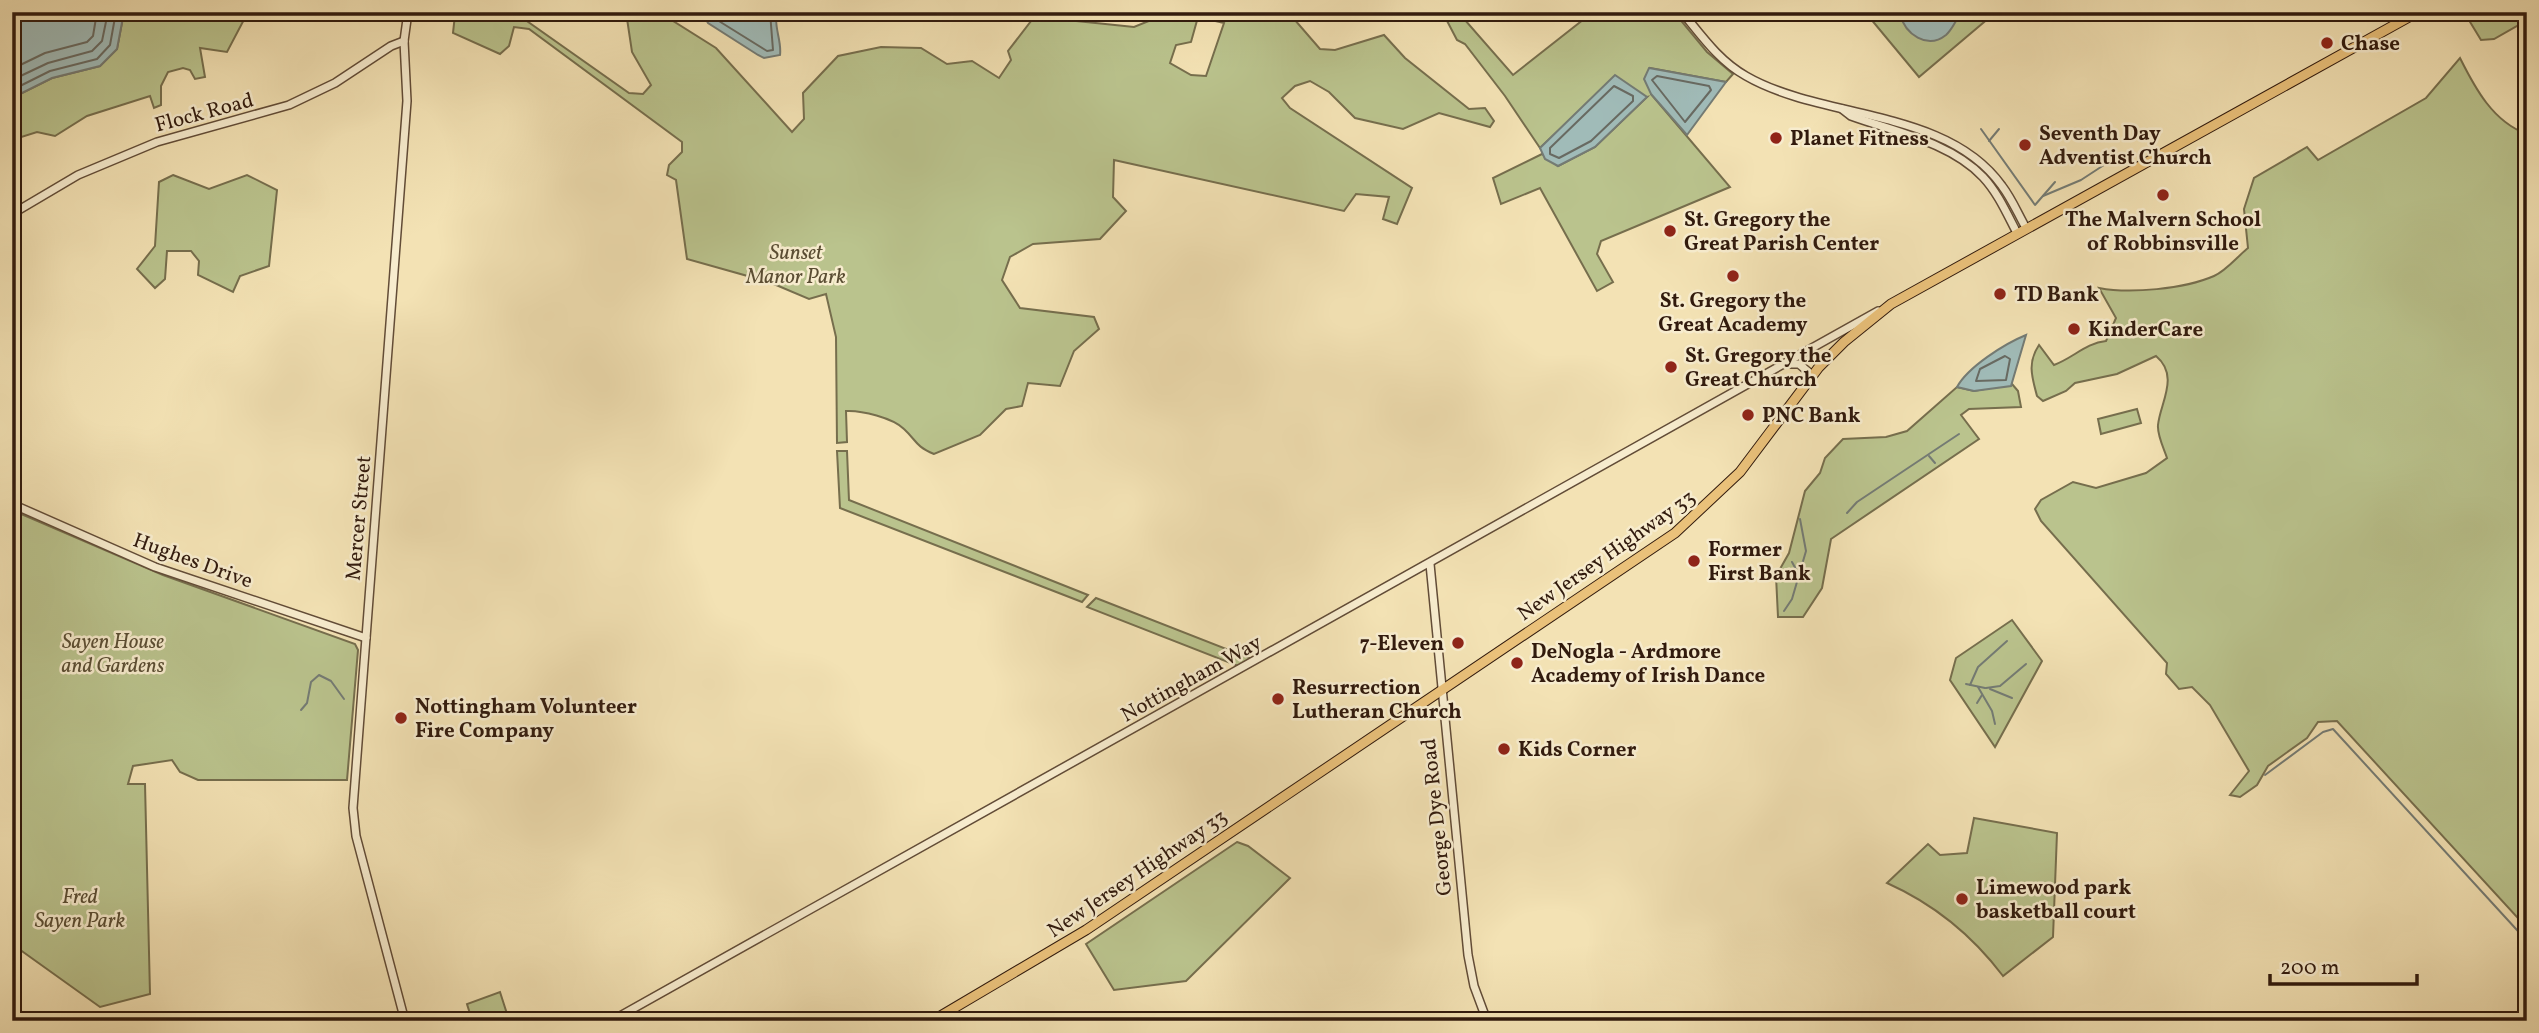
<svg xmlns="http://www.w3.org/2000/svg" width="2539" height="1033" font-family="Vollkorn,serif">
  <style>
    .green { fill: #bac38d; stroke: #766e4d; stroke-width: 2; fill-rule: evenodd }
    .water { fill: #a0bbb8; stroke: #747b74; stroke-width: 2 }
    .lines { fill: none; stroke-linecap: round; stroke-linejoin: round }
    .shore { stroke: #686a62; stroke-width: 2 }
    .stream { stroke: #747b74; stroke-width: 2 }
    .minor-casing { stroke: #624c37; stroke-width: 10 }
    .major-casing { stroke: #311a0d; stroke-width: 11 }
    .minor { stroke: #f7ecce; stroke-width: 7 }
    .major { stroke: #eac17a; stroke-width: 9 }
    .poi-dot { fill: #8f2418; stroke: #f7ecce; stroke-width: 2.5 }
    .labels { text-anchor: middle; stroke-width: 5; stroke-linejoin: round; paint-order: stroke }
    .poi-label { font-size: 21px; font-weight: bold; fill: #311a0d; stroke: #f7ecce; text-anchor: start }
    .street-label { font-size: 21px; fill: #311a0d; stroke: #f7ecce }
    .park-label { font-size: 21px; font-style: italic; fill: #5a4d33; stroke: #f7ecce }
  </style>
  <rect width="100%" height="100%" fill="#f3e2b4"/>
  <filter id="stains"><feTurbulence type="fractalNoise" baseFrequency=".00286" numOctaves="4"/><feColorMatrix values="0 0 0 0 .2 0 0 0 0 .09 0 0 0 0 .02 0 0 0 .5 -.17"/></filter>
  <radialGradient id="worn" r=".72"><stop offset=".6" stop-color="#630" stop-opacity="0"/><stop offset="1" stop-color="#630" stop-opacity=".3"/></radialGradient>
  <!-- green -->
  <g class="green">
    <polygon points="124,12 248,12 227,52 200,48 205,77 195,79 190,70 183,68 168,72 161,86 161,105 154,108 150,96 87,116 55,136 37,132 12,140 12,98 52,78 100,66 117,49"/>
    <path d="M 462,12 L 514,12 L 629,93 L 643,94 L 651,85 L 632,52 L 626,12 L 665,12 L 670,19 L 716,48 L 792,132 L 804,119 L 803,93 L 838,56 L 881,47 L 921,48 L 947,64 L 972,61 L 999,78 L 1011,60 L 1008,51 L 1038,12 L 1063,12 L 1067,20 L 1134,27 L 1171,12 L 1288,12 L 1320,49 L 1335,50 L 1384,35 L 1405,58 L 1469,109 L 1485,108 L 1494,121 L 1490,127 L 1439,113 L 1403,129 L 1355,118 L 1329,92 L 1310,81 L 1295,86 L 1282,98 L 1290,108 L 1412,188 L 1397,224 L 1383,219 L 1389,197 L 1356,194 L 1344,211 L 1114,160 L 1113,197 L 1126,211 L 1100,239 L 1033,244 L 1010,257 L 1002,280 L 1020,308 L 1094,317 L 1099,329 L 1074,351 L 1060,386 L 1028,383 L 1022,406 L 1006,409 L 980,435 L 934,454 C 915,446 917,441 904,429 C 893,418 861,410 846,411 L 847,442 L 837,443 L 836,337 L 826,294 L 809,299 L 769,282 L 687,259 L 676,180 L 667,175 L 669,165 L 682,152 L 682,142 L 529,29 L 514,27 L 509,46 L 500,54 L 453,33 L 455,15 ZM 1198,17 L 1224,23 L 1206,76 L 1191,75 L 1170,63 L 1176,45 L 1191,42 Z"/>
    <polygon points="1420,12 1458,12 1513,75 1593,12 1674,12 1707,52 1733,74 1726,82 1650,68 1651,94 1730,187 1601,241 1597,254 1613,282 1597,291 1540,188 1501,204 1493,178 1542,154 1558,166 1595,147 1647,97 1577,113 1540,148 1505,96 1465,44 1457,40 1445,17 1424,16"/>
    <polygon points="1865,12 1996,12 1919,77"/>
    <polygon points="2464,12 2516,12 2522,23 2494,39 2481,40"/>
    <path d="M 2460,58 C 2475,88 2493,122 2527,134 L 2527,928 L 2337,721 L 2318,722 L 2307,738 L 2268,766 L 2257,785 L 2240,797 L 2230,795 L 2249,771 L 2210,705 L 2192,687 L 2179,689 L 2166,674 L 2167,663 L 2041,521 L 2035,509 L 2041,500 L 2073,482 L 2096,488 L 2146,473 L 2167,458 C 2164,449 2157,435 2158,425 C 2160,403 2180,376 2156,356 L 2117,374 L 2075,383 L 2066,391 L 2043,401 L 2037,396 C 2032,377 2027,363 2039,345 L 2054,365 C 2073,358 2086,343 2106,341 L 2116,318 L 2099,288 C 2130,294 2184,289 2214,276 C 2226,271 2238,256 2248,248 L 2244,209 L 2254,178 L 2307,147 L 2318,160 L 2426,98 Z"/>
    <polygon points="173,175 209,189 247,175 277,190 269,266 240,276 233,292 198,275 199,261 191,251 167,251 165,279 155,288 137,269 155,246 159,182"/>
    <polygon points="2012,384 2018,391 2021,407 1969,409 1961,415 1979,439 1831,539 1822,588 1803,617 1778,617 1776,576 1789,553 1805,491 1820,473 1825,458 1843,439 1886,437 1907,431 1957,387 1974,391"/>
    <polygon points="2137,409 2141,423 2101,434 2098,419"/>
    <polygon points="837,451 847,451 849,500 1088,595 1082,602 840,508"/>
    <polygon points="12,510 163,575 355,644 358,650 347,780 198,780 180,772 172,760 133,766 128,784 145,784 150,994 100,1007 12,944"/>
    <polygon points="1096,598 1252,659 1238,666 1087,607"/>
    <polygon points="2012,620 2042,661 1995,747 1950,680 1956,658"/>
    <path d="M 1974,818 L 2057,833 L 2053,937 L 2003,976 C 1972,935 1934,904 1887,883 L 1928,844 L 1940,855 L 1967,853 Z"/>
    <polygon points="1237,842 1248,846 1290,878 1186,981 1114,990 1086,944"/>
    <polygon points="500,992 508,1017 497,1021 459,1021 471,1017 467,1004"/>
  </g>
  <!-- water -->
  <g class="water">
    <polygon points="12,12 124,12 117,49 100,66 52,78 12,98"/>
    <path d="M 702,12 L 777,12 C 773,26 782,40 780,55 L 764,58 L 758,55 L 708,23 Z"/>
    <path d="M 1902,12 L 1962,12 C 1956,19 1953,29 1946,35 C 1927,50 1905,34 1900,14 Z"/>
    <polygon points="1649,68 1726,82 1687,135 1651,94 1644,79"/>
    <polygon points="1615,75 1647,97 1595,147 1558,166 1545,159 1540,148"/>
    <path d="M 2026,335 L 2011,386 L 1974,391 L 1957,387 C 1968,367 2004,344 2026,335 Z"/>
  </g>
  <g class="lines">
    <!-- shore -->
    <g class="shore">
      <polyline points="710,12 714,18 767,51 773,50 770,12"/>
      <polyline points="12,69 45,53 87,42 93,36 97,12"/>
      <polygon points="1657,76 1709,86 1711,90 1685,122 1652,80"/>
      <polyline points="12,80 48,63 92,51 102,41 108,12"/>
      <polygon points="1614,86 1633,96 1633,101 1591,141 1559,158 1550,154 1550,148"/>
      <polyline points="12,90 50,71 97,59 110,45 116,12"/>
      <polygon points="2005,356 2010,359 2006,380 1976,381 1980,369"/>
    </g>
    <!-- stream -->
    <g class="stream">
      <polyline points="1981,129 2035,205 2055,182"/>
      <polyline points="1989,141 1999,129"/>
      <polyline points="2043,196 2081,180 2107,163"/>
      <polyline points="1929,456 1935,463"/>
      <polyline points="1847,513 1857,502 1959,434"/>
      <polyline points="1792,562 1798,573"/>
      <polyline points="1784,611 1792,599 1806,551 1800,519"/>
      <polyline points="1966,684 1985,688"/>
      <polyline points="1970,685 1978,667 2007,641"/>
      <polyline points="1978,687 1992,711 1995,724"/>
      <polyline points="1986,688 2000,686 2026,664"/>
      <polyline points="1990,689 2012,698"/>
      <polyline points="1977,703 1982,695"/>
      <polyline points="301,710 307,703 311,682 319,675 331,681 344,699"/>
      <polyline points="2265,775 2323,732 2333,729 2527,941"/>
    </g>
    <!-- minor casing -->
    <g class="minor-casing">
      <g id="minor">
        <path d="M 1682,12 C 1701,35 1719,61 1746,76 C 1822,120 1947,108 2002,186 C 2012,199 2018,214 2026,228"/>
        <path d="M 1842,109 L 1851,116 C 1895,132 1950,142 1983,177 C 1998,193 2007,214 2017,233"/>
        <polyline points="12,214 78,175 157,142 289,105 335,83 391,46 404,41"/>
        <polyline points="1787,364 1799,364 1812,375"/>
        <polyline points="12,504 155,567 366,638"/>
        <polyline points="1430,564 1468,955 1474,986 1487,1021"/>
        <polyline points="405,1021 356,836 353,808 407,101 404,41 408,12"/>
        <polyline points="611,1021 1878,311"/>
      </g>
    </g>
    <!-- major casing -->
    <g class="major-casing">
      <polyline id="major" points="932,1021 1086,930 1675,533 1740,472 1819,367 1844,342 1891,304 2418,12"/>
    </g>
    <!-- minor -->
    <use href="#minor" class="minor"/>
    <!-- major -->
    <use href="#major" class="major"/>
  </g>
  <!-- markers -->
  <g class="poi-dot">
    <circle cx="2327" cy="43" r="7"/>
    <circle cx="1776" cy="138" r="7"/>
    <circle cx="2025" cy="145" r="7"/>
    <circle cx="2163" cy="195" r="7"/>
    <circle cx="1670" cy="231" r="7"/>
    <circle cx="1733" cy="276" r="7"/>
    <circle cx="2000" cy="294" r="7"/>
    <circle cx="2074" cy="329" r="7"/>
    <circle cx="1671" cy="367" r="7"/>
    <circle cx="1748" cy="415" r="7"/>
    <circle cx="1694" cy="561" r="7"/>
    <circle cx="1458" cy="643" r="7"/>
    <circle cx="1517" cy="663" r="7"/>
    <circle cx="1278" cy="699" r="7"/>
    <circle cx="401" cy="718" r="7"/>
    <circle cx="1504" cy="749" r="7"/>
    <circle cx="1962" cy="899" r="7"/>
  </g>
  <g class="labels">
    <!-- poi labels -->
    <g class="poi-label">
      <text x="2341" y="50">Chase</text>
      <text x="2039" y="140">Seventh Day<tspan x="2039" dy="24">Adventist Church</tspan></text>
      <text x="1790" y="145">Planet Fitness</text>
      <text x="1684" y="226">St. Gregory the<tspan x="1684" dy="24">Great Parish Center</tspan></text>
      <text x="2163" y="226" text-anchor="middle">The Malvern School<tspan x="2163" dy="24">of Robbinsville</tspan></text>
      <text x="2014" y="301">TD Bank</text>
      <text x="1733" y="307" text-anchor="middle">St. Gregory the<tspan x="1733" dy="24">Great Academy</tspan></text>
      <text x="2088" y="336">KinderCare</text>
      <text x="1685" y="362">St. Gregory the<tspan x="1685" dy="24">Great Church</tspan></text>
      <text x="1762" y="422">PNC Bank</text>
      <text x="1708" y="556">Former<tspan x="1708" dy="24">First Bank</tspan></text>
      <text x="1444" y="650" text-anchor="end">7-Eleven</text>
      <text x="1531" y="658">DeNogla - Ardmore<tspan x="1531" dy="24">Academy of Irish Dance</tspan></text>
      <text x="1292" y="694">Resurrection<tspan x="1292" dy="24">Lutheran Church</tspan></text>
      <text x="415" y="713">Nottingham Volunteer<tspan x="415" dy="24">Fire Company</tspan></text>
      <text x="1518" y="756">Kids Corner</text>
      <text x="1976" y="894">Limewood park<tspan x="1976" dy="24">basketball court</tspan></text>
    </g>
    <!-- street labels -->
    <g class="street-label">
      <text transform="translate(204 112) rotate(-15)" y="7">Flock Road</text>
      <text transform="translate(358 518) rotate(-85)" y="7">Mercer Street</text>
      <text transform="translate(1606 555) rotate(-35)" y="7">New Jersey Highway 33</text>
      <text transform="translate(193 560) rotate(20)" y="7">Hughes Drive</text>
      <text transform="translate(1191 678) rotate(-29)" y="7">Nottingham Way</text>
      <text transform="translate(1436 817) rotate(-96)" y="7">George Dye Road</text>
      <text transform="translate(1137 873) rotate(-34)" y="7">New Jersey Highway 33</text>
    </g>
    <!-- park labels -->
    <g class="park-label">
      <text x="796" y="259">Sunset<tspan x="796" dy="24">Manor Park</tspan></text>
      <text x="113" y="648">Sayen House<tspan x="113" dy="24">and Gardens</tspan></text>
      <text x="80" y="903">Fred<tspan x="80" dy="24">Sayen Park</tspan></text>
    </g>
  </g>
  <!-- margin -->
  <rect width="2539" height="1033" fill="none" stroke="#f3e2b4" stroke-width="42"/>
  <rect x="14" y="14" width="2511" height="1005" fill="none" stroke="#311a0d" stroke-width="3.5"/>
  <rect x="21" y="21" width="2497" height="991" fill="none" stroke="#311a0d" stroke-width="2"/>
  <!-- scale -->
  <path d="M2270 974v10h147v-10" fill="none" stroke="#311a0d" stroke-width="3.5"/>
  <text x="2280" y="974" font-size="21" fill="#311a0d" stroke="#f7ecce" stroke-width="5" paint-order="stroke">200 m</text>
  <rect width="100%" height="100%" filter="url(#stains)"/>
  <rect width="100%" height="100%" fill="url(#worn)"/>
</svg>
